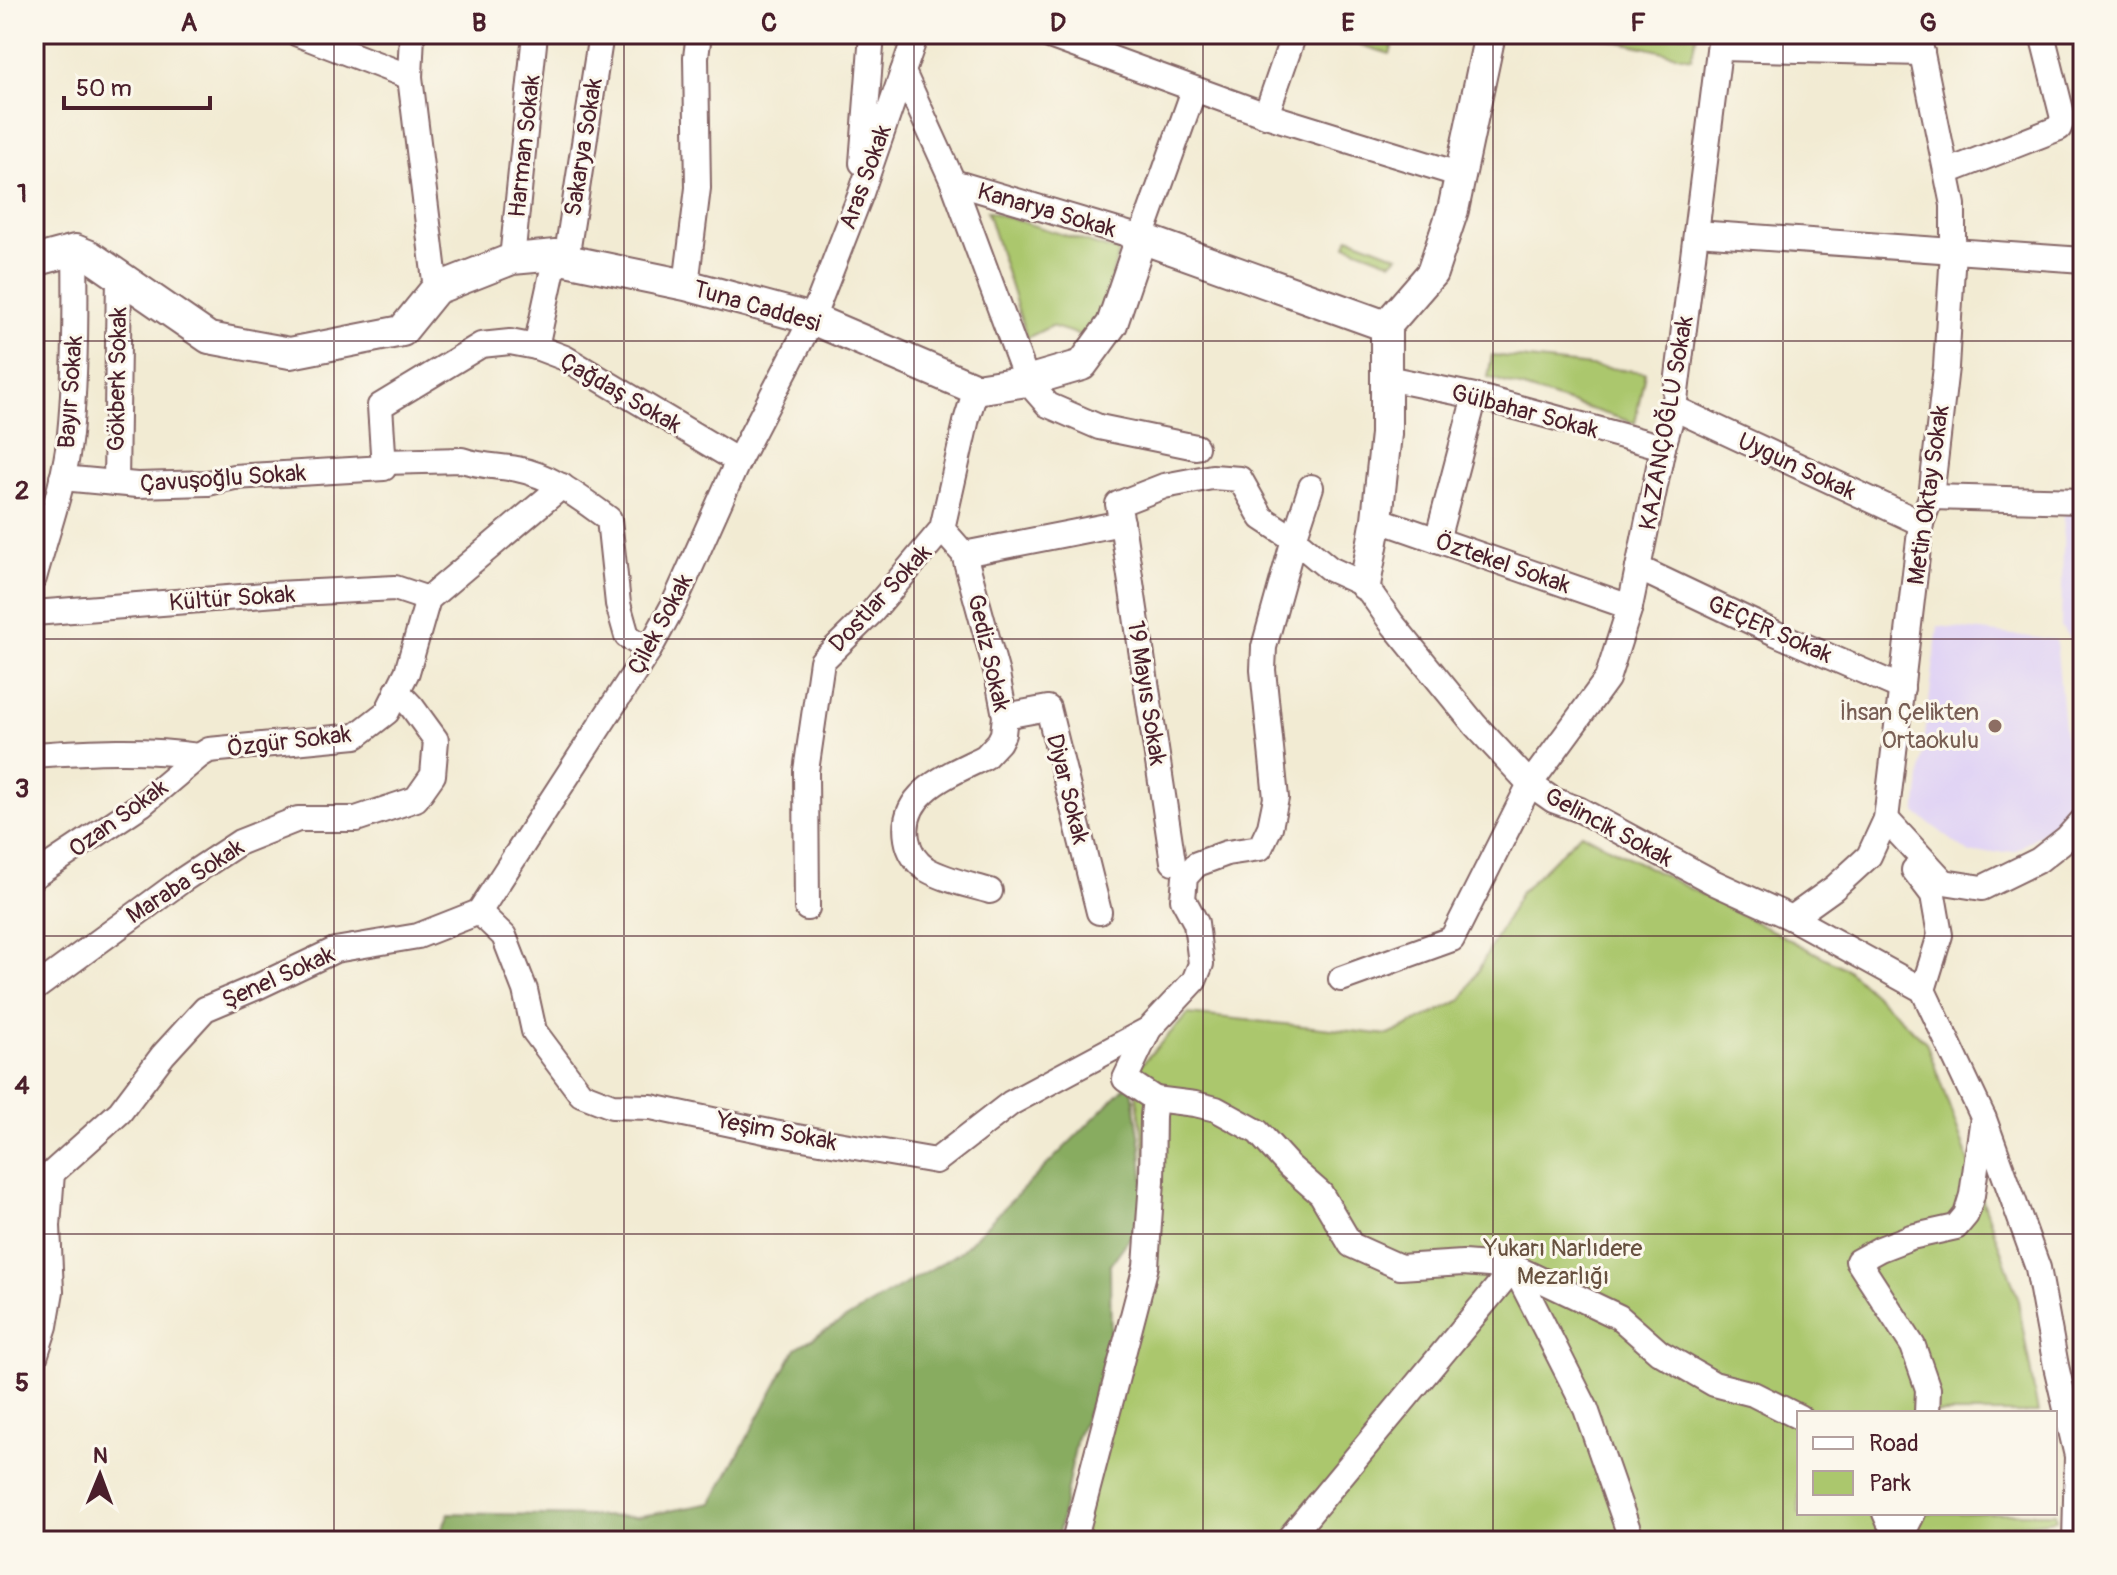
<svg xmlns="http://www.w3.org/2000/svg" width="2117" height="1575" font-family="Pangolin,sans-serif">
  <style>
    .built { fill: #e1d4f4 }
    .green { fill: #abc76d; stroke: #7a734c; stroke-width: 2 }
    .forest { fill: #88ac60; stroke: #696646; stroke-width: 2 }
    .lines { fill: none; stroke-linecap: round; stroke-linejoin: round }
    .minor-casing { stroke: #856666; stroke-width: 28 }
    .tertiary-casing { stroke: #856666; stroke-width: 34 }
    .minor { stroke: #fff; stroke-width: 24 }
    .tertiary { stroke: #fff; stroke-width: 30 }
    .grid { fill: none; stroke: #4a1f2b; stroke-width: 2; stroke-opacity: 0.55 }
    .education-dot { fill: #8d6e63; stroke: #fbf7ec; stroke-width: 3 }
    .labels { text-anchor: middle; stroke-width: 6; stroke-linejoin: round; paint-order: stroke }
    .street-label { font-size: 24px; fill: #4a1f2b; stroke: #fbf7ec }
    .education-label { font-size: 24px; fill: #785e54; stroke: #fbf7ec; text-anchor: end }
    .park-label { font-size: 24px; fill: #67513f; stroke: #fbf7ec }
    .neatline { fill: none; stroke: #4a1f2b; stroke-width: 3 }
    .grid-label { font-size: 26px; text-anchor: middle; font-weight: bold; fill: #4a1f2b }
  </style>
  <rect width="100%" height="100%" fill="#fbf7ec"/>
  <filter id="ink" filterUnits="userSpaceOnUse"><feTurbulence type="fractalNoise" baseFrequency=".0125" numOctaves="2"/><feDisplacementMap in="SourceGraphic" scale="16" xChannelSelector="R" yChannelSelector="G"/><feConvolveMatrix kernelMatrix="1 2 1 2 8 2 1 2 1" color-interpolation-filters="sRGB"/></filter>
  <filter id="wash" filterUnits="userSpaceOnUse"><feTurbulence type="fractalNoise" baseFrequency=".006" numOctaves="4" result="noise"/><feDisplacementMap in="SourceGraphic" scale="32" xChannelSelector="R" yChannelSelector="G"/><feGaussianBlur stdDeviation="1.8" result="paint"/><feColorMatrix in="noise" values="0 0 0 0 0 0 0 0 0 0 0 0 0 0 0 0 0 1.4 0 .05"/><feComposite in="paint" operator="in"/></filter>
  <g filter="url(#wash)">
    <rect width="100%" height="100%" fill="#f2ebd3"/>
    <!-- built -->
    <g class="built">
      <polygon points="2064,511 2083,512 2083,707 2074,644 2061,627"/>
      <polygon points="1938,626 2056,640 2072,812 2015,851 1970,854 1916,813"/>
    </g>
    <!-- green -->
    <g class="green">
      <polygon points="1324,34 1396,34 1390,54"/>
      <polygon points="1585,34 1697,34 1691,58"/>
      <polygon points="987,211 1119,252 1092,339 1051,326 1027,338"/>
      <polygon points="1349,237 1398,256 1392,262 1346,245"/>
      <polygon points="1492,355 1645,372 1635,423 1488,377"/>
      <polygon points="1581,833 1847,969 1926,1042 2017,1295 2038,1413 1799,1413 1799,1513 2055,1513 2056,1520 1939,1535 1933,1541 1064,1541 1136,1269 1147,1162 1133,1073 1188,1014 1389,1035 1462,1000 1521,892"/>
    </g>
    <!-- forest -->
    <polygon class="forest" points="1131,1081 1141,1147 1144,1191 1134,1232 1110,1265 1111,1359 1077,1437 1057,1541 436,1541 449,1513 636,1517 712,1503 796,1348 960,1252"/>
  </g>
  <g filter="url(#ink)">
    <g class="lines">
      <!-- minor casing -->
      <g class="minor-casing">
        <g id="minor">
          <polyline points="298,34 410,77"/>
          <polyline points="412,34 410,77 436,289"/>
          <polyline points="1044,34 1266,115 1461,175"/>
          <polyline points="1720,48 1922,53"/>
          <polyline points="903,72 953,182 1027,381 1048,405 1099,427 1196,447"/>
          <polyline points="1266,115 1294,34"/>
          <polyline points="862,163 872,34"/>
          <polyline points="1947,172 2059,128 2063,118 2042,34"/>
          <polyline points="953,182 1141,238 1194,90"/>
          <polyline points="1696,233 2083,260"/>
          <polyline points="512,259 535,34"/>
          <polyline points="566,260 601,34"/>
          <polyline points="686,285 698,188 696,57 699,34"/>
          <polyline points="536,347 556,255"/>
          <polyline points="1387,378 1475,396 1663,447"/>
          <polyline points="1674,408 1921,523"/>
          <path d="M 383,462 L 462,460 C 479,466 498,466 517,469 C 553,476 580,498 609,519 L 618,604 L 627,636 L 649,650"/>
          <polyline points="62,478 137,485 208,483 234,477 384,468 380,406 481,345 510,342 536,347 565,358 738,461"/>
          <polyline points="116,483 119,275"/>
          <polyline points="1931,497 2083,501"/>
          <polyline points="1377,519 1630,607"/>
          <polyline points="1122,523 1173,862"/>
          <polyline points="942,529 964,554 1122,523 1118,504 1164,486 1212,477 1240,479 1262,518 1294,539 1330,569 1365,585 1391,622 1475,725 1530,784 1553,800 1580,810 1715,883 1792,918 1923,990 1983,1117 1972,1195 1966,1215 1956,1227 1911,1237 1880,1249 1858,1261 1913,1346 1928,1389 1927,1413"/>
          <polyline points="1437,540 1475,396"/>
          <path d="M 964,554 L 997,674 L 1005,716 L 1003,734 L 999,742 L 985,757 C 951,774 899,792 907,839 C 909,851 916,862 926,869 C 945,880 970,885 990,891"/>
          <polyline points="1638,568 1775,633 1902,688"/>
          <path d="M 34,578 C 47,531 65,483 70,434 C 76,373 76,311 75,250"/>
          <polyline points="34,613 277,594 395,588 428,599"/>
          <polyline points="1005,716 1048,708 1099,912"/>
          <path d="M 34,755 C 90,751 144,748 199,756"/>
          <polyline points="1886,819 1944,882 1982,888 2039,860 2067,838 2083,820"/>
          <polyline points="1914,870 1933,895 1940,935 1923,990"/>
          <polyline points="34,876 142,804 199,756 209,750 356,736 387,712 407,672 428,599 562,486"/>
          <polyline points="807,908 806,771 822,661 872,612 942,529 967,418 976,389"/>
          <polyline points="479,912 649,650 674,604 738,461 812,319 860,196 916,34"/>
          <polyline points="479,912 504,936 525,990 534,1031 581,1094 612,1106 651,1107 774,1133 936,1161 1011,1103 1149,1029"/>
          <polyline points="1792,918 1834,888 1869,856 1886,819 1921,523 1931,497 1946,367 1953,251 1953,205 1918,34"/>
          <polyline points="1341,979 1452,939 1530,784 1607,679 1630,607 1663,447 1674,408 1721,34"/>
          <polyline points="34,989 184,879 240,842 298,819 356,819 416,799 433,775 436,740 412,707 397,691"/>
          <polyline points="1155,1099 1125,1079 1149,1029 1194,981 1201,964 1196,923 1183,899 1185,877 1197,864 1227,853 1260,848 1270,827 1276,798 1263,670 1264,647 1294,539 1311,487"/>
          <polyline points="1984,1119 2038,1268 2056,1366 2077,1456 2075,1541"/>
          <polyline points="34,1360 45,1326 51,1291 48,1226 52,1173 120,1112 163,1055 205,1009 257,987 335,950 418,936 479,912"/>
          <polyline points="1885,1513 1889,1522 1905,1529 1913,1513"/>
          <polyline points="1074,1541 1146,1266 1152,1181 1153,1116 1155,1099 1195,1104 1216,1109 1258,1132 1289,1166 1321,1194 1351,1245 1400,1267 1463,1263 1514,1267 1619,1317 1659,1352 1714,1384 1753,1394 1799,1417"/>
          <polyline points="1287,1541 1514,1267 1586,1409 1632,1541"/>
        </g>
      </g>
      <!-- tertiary casing -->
      <g class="tertiary-casing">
        <g id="tertiary">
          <polyline points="34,261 75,250 90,256 209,338 290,353 402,331 436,289 512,259 556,255 566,260 686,285 812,319 976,389 1027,381 1082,365 1112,324 1141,238 1386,326"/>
          <polyline points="1365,585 1377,519 1386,434 1386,326 1432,273 1453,210 1490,34"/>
        </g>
      </g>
      <!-- minor -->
      <use href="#minor" class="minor"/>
      <!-- tertiary -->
      <use href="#tertiary" class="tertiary"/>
    </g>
  </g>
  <!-- grid -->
  <path class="grid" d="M 334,34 L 334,1541M 624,34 L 624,1541M 914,34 L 914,1541M 1203,34 L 1203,1541M 1493,34 L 1493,1541M 1783,34 L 1783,1541M 34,341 L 2083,341M 34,639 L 2083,639M 34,936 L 2083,936M 34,1234 L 2083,1234"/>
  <!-- markers -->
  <circle class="education-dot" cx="1995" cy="726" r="8"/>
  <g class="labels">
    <!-- street labels -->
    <g class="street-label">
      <text transform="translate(524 146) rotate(-84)" y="8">Harman Sokak</text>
      <text transform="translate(583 147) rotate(-81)" y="8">Sakarya Sokak</text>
      <text transform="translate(865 177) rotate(-70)" y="8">Aras Sokak</text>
      <text transform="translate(1047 210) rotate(16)" y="8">Kanarya Sokak</text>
      <text transform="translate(757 306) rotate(16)" y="8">Tuna Caddesi</text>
      <text transform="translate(117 379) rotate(-89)" y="8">Gökberk Sokak</text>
      <text transform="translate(70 392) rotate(-86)" y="8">Bayır Sokak</text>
      <text transform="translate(621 393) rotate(30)" y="8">Çağdaş Sokak</text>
      <text transform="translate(1525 411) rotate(15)" y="8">Gülbahar Sokak</text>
      <text transform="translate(1666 423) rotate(-80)" y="8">KAZANÇOĞLU Sokak</text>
      <text transform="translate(1797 466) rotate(25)" y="8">Uygun Sokak</text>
      <text transform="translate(223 478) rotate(-4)" y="8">Çavuşoğlu Sokak</text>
      <text transform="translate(1928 495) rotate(-82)" y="8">Metin Oktay Sokak</text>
      <text transform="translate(1503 563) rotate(19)" y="8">Öztekel Sokak</text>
      <text transform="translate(232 598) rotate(-4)" y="8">Kültür Sokak</text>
      <text transform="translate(880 598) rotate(-47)" y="8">Dostlar Sokak</text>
      <text transform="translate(660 624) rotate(-62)" y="8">Çilek Sokak</text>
      <text transform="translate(1770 629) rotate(24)" y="8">GEÇER Sokak</text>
      <text transform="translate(989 653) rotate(77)" y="8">Gediz Sokak</text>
      <text transform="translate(1147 693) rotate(81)" y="8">19 Mayıs Sokak</text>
      <text transform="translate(289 741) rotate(-7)" y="8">Özgür Sokak</text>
      <text transform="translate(1068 789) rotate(76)" y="8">Diyar Sokak</text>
      <text transform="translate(118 818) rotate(-36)" y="8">Ozan Sokak</text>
      <text transform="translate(1609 827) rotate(28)" y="8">Gelincik Sokak</text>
      <text transform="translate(185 881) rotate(-33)" y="8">Maraba Sokak</text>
      <text transform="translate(278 977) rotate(-24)" y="8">Şenel Sokak</text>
      <text transform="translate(777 1131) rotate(11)" y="8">Yeşim Sokak</text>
    </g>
    <!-- education labels -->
    <g class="education-label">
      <text x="1979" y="720">İhsan Çelikten<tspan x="1979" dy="28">Ortaokulu</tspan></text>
    </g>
    <!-- park labels -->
    <g class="park-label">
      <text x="1563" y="1256">Yukarı Narlıdere<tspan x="1563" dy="28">Mezarlığı</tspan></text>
    </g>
  </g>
  <!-- margin -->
  <rect width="2117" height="1575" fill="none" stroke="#fbf7ec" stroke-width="88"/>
  <!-- legend -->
  <rect x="1797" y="1411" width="260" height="104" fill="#fbf7ec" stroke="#b4a19f" stroke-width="2"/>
  <rect x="1813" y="1437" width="40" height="12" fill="#ffffff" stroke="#b4a19f" stroke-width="2"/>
  <text x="1869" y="1451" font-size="24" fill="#4a1f2b">Road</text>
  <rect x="1813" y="1471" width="40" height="24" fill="#abc76d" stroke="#b4a19f" stroke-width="2"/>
  <text x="1869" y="1491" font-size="24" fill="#4a1f2b">Park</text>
  <!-- north arrow -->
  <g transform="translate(100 1475) rotate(1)" stroke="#fbf7ec" stroke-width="6" paint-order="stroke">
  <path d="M0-6L14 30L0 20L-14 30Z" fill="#4a1f2b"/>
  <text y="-12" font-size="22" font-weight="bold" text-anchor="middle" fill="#4a1f2b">N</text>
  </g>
  <!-- scale -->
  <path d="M64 96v12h146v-12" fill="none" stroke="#4a1f2b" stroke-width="4"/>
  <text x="76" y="96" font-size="24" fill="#4a1f2b" stroke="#fbf7ec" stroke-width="6" paint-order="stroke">50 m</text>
  <rect x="44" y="44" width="2029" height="1487" class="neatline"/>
  <g class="grid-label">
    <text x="189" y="31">A</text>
    <text x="479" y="31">B</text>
    <text x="769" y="31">C</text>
    <text x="1058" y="31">D</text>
    <text x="1348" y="31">E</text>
    <text x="1638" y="31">F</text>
    <text x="1928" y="31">G</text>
    <text x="22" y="202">1</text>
    <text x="22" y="499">2</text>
    <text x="22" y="797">3</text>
    <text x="22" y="1094">4</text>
    <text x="22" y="1391">5</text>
  </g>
</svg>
